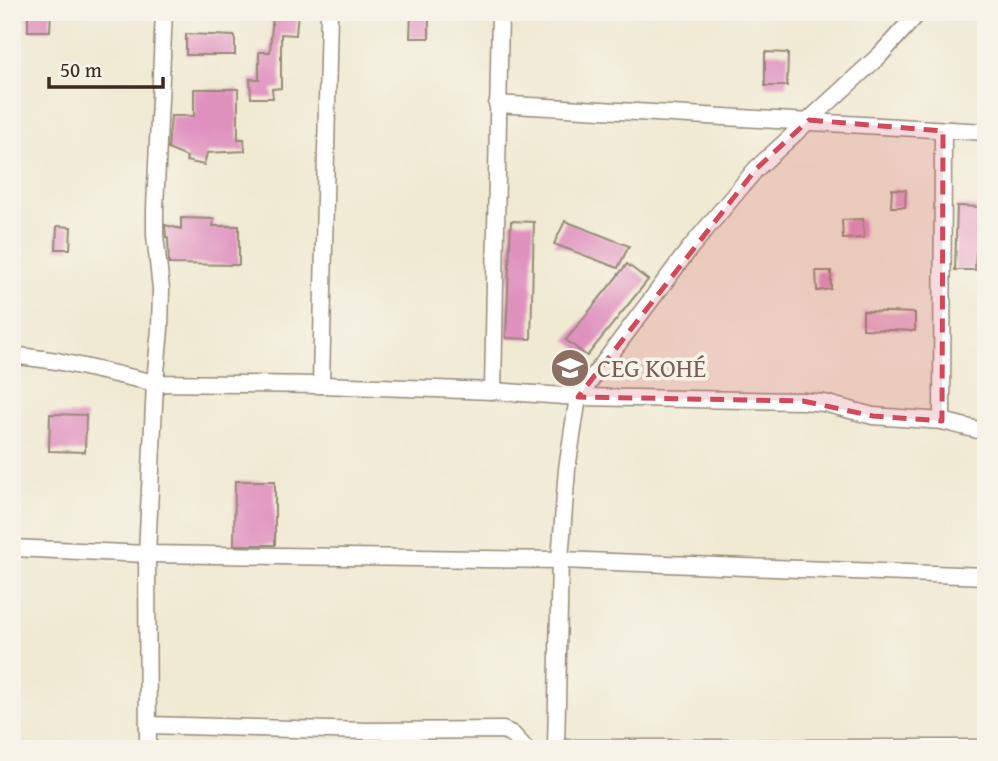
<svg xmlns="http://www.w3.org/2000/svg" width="998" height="761" font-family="'Gentium Book Plus',serif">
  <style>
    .building { fill: #e092bf }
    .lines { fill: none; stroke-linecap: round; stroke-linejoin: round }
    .minor-casing { stroke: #968a78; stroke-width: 19 }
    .minor { stroke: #fff; stroke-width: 16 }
    .marked { fill: #d1495b; fill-opacity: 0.2; stroke: #d1495b; stroke-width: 5; stroke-dasharray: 14 9; stroke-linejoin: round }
    .labels { text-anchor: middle; stroke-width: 7; stroke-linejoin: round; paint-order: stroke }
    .education-label { font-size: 26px; fill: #785e54; stroke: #f7f3e8; text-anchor: start }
  </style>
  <rect width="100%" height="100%" fill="#f7f3e8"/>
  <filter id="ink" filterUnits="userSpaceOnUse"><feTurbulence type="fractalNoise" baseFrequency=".0143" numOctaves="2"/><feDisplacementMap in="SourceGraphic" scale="14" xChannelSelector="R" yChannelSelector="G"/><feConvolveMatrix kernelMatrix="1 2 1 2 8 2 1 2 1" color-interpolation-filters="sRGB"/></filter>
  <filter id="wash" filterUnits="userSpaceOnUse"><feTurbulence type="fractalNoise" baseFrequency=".00686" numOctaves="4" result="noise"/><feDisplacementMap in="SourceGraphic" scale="28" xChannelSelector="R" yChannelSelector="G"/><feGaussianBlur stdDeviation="1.57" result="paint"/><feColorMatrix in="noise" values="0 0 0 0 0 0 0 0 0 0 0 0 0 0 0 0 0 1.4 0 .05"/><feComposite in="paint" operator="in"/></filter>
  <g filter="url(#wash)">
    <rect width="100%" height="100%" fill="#f0ead3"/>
    <g id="blocks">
      <!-- building -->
      <g class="building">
        <polygon points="28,12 51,12 50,31 28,31"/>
        <polygon points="273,12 298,12 296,35 281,34 281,88 272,89 273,98 251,98 250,79 259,79 259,52 270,52"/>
        <polygon points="411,12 429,12 429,38 410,38"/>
        <polygon points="186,34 235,36 235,55 186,55"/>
        <polygon points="765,52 788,53 787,86 765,86"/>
        <polygon points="194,89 238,89 238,139 244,139 245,151 207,153 204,165 186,161 187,157 168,149 171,116 194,116"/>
        <polygon points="892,189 906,190 905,207 891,207"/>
        <polygon points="957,206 982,207 982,211 986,211 986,252 976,252 975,270 955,270"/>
        <polygon points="181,218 214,219 213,226 239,226 239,265 169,264 168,238 166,237 165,225 181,229"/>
        <polygon points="863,219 864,238 843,239 842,220"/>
        <polygon points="511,221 534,222 531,339 506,338"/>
        <polygon points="565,221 629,246 618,268 554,244"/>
        <polygon points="57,226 71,227 70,249 56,249"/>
        <polygon points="627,264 648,280 587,356 566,340"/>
        <polygon points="816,271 831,271 831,289 817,291"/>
        <polygon points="863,311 915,313 915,331 863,329"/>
        <polygon points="50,414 86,415 85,452 49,451"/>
        <polygon points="235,481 275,481 275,545 234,545"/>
      </g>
    </g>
  </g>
  <g filter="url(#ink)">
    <use href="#blocks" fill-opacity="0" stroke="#968a78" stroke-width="2"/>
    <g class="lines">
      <!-- minor casing -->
      <g class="minor-casing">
        <g id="minor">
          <polyline points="497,104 986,132"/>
          <polyline points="12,355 57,361 155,383 321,385 493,391 578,397 803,401 824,403 873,416 942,421 986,432"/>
          <polyline points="321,385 329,12"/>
          <polyline points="493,391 500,12"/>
          <polyline points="942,421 943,131"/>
          <polyline points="12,548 147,554 560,560 986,576"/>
          <polyline points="148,725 367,731 503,730 512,734 526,749"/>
          <polyline points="556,748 986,748"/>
          <polyline points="148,749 147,554 155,383 160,329 161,289 155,235 155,208 164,12"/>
          <polyline points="556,749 560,560 567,469 578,397 690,248 756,169 880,55 919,12"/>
        </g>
      </g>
      <!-- minor -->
      <use href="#minor" class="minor"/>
    </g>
  </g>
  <!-- marked area -->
  <path class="marked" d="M 809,120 L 943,131 L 942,421 L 873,416 L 803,401 L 578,397 L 756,169 Z"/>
  <!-- icons -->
  <defs>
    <g id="school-disc" transform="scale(2.0125)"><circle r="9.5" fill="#8d6e63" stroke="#f7f3e8"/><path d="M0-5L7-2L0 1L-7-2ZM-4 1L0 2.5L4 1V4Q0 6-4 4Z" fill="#fff"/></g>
  </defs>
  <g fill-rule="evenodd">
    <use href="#school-disc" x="570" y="368"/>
  </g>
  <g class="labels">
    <!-- education labels -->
    <g class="education-label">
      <text x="597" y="377">CEG KOHÉ</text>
    </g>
  </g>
  <!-- margin -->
  <rect width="998" height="761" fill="none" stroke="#f7f3e8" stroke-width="42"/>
  <!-- scale -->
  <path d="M49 77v10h114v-10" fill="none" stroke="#3b2a1e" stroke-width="3.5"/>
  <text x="60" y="77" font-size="21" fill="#3b2a1e" stroke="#f7f3e8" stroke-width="5" paint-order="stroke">50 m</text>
</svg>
